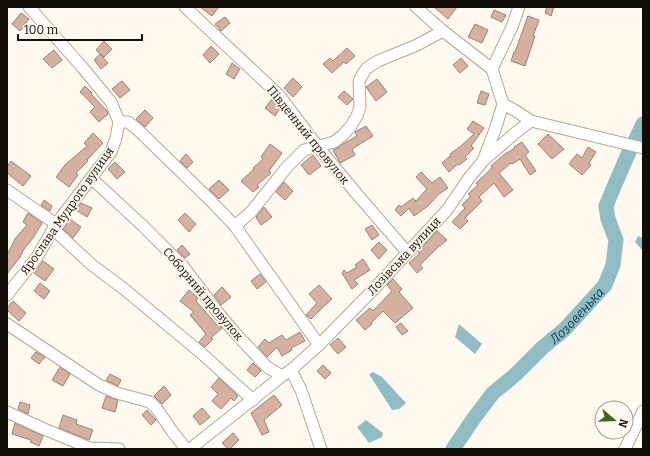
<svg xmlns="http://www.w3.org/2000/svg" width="650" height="456" font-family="Bitter,serif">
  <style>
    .water { fill: #8fbdc3 }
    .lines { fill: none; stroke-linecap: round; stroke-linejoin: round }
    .river { stroke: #8fbdc3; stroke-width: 15 }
    .building { fill: #d6b1a0; stroke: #9b8176 }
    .minor-casing { stroke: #b7a892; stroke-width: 13 }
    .minor { stroke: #fff; stroke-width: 11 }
    .labels { text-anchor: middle; stroke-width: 3.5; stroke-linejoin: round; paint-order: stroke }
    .street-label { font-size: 12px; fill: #120d06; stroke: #fff9ef }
    .water-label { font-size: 13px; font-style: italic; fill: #0a373c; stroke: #fff9ef }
  </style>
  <rect width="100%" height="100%" fill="#fff9ef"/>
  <!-- water -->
  <g class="water">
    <polygon points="638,236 643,238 643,251 635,242"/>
    <polygon points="459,324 482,344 475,354 455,337"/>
    <polygon points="373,372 382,377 406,403 399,409 392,410 369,374"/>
    <polygon points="366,420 383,433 382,437 369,443 357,427"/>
  </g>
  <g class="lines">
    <!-- river -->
    <g class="river">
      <polyline points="636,139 643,124"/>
      <path id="s1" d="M 453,449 L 474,418 L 493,393 L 515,375 L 542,348 L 565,329 L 605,285 L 613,265 L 616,240 L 608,219 L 606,206 L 613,189 L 629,152"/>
    </g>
  </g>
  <!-- building -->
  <g class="building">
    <polygon points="200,7 219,7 212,16"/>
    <polygon points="434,7 457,7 448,19"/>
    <polygon points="547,7 554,7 551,16 545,13"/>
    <polygon points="494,10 506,15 502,22 491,17"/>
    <polygon points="21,13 29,19 20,31 12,24"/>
    <polygon points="528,16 539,20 533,36 535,36 525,66 511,61 514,52 515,52"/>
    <polygon points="225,17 230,23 221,31 215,24"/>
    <polygon points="475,24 488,30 482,43 468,37"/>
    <polygon points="104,41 112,49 104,57 96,50"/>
    <polygon points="211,46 219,54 210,63 203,55"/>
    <polygon points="347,48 355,56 346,64 344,62 332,73 323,64 330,58 333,61"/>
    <polygon points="54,50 62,60 52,68 43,59"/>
    <polygon points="100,54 108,63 101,69 94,60"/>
    <polygon points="461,58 468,66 460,73 453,65"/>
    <polygon points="232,63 240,69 234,79 226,74"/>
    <polygon points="293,78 302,87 293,97 284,88"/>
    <polygon points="377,79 387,92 376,101 366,87"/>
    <polygon points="122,81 130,90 120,98 112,89"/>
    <polygon points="85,86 92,93 91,94 107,111 108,114 99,122 90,112 95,107 80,92"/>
    <polygon points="344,91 353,99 347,105 338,97"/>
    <polygon points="481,91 489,94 485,105 477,103"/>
    <polygon points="272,99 275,102 280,108 275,116 265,108"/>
    <polygon points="145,110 153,118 145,127 136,119"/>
    <polygon points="473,121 484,128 471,146 474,148 465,157 467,159 459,165 458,164 449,172 442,163 451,155 450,154 461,146 474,134 467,129"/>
    <polygon points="366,126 373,136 352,149 355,155 340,163 333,150 338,148 343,144 357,136 355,132"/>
    <polygon points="93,133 103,143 87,160 88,161 76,173 78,175 69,187 56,177 65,165 87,146 84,143"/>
    <polygon points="548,134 564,149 552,159 538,144"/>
    <polygon points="522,142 529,152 525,155 536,171 530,175 520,159 512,164 511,163 499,173 513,190 504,197 494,183 479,197 482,201 465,218 468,221 460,229 452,222 465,208 462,205 471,196 468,194 478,185 476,183 492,168 491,166 505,154 515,148 514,147"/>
    <polygon points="270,144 282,153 269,171 271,173 257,185 259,187 253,192 241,181 254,169 253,168 263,159 261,157"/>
    <polygon points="588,147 596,152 589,163 591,165 582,175 569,164 577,154 582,158"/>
    <polygon points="186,154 193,162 187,168 180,161"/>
    <polygon points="313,155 321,166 309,175 301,165"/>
    <polygon points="11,161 31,176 23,186 7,173 7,167"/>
    <polygon points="115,162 125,172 117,179 108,169"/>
    <polygon points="421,172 432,183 440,177 448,188 439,194 428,206 414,216 409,208 401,216 395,210 399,205 401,207 413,198 416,201 415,202 427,189 416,177"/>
    <polygon points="219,180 229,190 219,199 209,189"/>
    <polygon points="284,182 293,191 285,200 276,192"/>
    <polygon points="44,200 52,206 50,211 41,205"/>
    <polygon points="81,203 92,208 87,217 76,210"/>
    <polygon points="264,207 272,217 261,225 256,217"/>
    <polygon points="28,213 42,223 33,238 24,249 20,257 7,274 7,255 15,239 27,225 23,222"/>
    <polygon points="185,213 196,224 189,232 178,220"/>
    <polygon points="70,219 81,227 73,238 63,229"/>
    <polygon points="372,225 379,235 372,240 365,229"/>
    <polygon points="437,231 447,240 440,246 439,246 420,265 423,268 417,273 409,263 420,253 418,252"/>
    <polygon points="379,242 387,250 379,259 371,250"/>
    <polygon points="182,245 190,254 185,258 177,250"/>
    <polygon points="363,259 370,270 354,280 358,284 352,289 342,273 344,270 347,273 357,267 355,265"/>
    <polygon points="43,261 54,269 45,281 34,273"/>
    <polygon points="260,274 266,282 257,289 251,281"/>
    <polygon points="393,279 402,289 399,292 413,308 395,323 383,311 371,323 372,324 365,330 356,320 370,308 373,311 392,291 387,285"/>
    <polygon points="40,283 50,291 44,299 34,291"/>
    <polygon points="319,285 332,299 322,308 311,319 306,315 317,303 309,294"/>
    <polygon points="222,287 231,297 221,305 214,295"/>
    <polygon points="189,290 198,298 196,301 217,325 218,323 222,328 211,338 213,339 205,347 199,342 206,334 190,315 194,312 180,301"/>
    <polygon points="13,301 26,313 19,321 7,310 7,308"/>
    <polygon points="401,323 408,331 402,335 396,327"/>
    <polygon points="300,332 305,341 291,348 292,350 282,356 277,347 267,357 258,347 265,339 269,343 282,335 286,340"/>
    <polygon points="338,338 346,347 338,354 330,345"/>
    <polygon points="36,352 45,357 39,364 31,358"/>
    <polygon points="253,363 261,371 255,377 247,370"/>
    <polygon points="323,365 331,373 325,379 317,371"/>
    <polygon points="60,367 70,374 63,386 52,380"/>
    <polygon points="110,374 121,380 118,386 106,380"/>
    <polygon points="219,378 238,396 234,401 231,398 221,409 212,401 218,394 211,387"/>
    <polygon points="164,386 171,395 162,404 154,396"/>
    <polygon points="274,395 282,405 264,420 269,432 262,435 251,413"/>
    <polygon points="106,396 118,400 115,412 102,408"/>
    <polygon points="20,402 30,405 28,414 18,409"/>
    <polygon points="202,408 210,417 200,425 193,416"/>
    <polygon points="147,410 156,420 151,425 142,415"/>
    <polygon points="63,415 77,420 76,424 93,430 89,440 59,428"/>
    <polygon points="15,423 43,436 39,446 30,442 31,440 12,434"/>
    <polygon points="233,433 239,440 230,449 228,449 222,443"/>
  </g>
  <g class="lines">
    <!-- minor casing -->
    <g class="minor-casing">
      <g id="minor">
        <polyline points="29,7 82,67 111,102 119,122"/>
        <polyline points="185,7 279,95 318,147 356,193 407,252"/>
        <polyline points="416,7 443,31 492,69"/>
        <polyline points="503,104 516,111 531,121 643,148"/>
        <polyline points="119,122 128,122 136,128 209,199 235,226 319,345"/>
        <polyline points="485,159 520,129 531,121"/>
        <polyline points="91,178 143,226 183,266 220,315 237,335 267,367 282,376"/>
        <polyline points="7,190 56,224"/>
        <polyline points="235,226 251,212 287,167 304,150 334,142 343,135 351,126 357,116 360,107 359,81 362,75 367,68 378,61 417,45 443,31"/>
        <polyline points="53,229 92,265 124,289 200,352 253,400"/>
        <polyline points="7,295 37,257 56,224 111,152 116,138 119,122"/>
        <polyline points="7,324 99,385 117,393 150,402 157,409 172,431 186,449"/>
        <polyline points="291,370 301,390 321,449"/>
        <polyline points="7,412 44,429 90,448 119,449"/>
        <polyline points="190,449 282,376 291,370 319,345 372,291 447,210 469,178 483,161 496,127 503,104 492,69 512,27 519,7"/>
        <polyline points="625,449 643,411"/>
      </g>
    </g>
    <!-- minor -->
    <use href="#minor" class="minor"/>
  </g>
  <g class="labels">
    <!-- street labels -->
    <g class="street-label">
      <text transform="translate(308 135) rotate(51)" y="4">Південний провулок</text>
      <text transform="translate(67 211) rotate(-55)" y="4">Ярослава Мудрого вулиця</text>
      <text transform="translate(404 256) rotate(-47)" y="4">Лозівська вулиця</text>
      <text transform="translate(203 294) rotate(50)" y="4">Соборний провулок</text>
    </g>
    <!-- water labels -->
    <g class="water-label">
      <text dy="5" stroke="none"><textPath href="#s1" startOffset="183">Лозовенька</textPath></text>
    </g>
  </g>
  <!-- border -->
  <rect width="650" height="456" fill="none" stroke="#120d06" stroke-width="16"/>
  <!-- north arrow -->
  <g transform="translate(614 420) rotate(109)"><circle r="19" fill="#fff9ef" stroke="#a09b92"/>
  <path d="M0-3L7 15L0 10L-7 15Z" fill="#3f6621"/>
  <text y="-6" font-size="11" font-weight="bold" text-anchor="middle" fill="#120d06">N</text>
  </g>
  <!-- scale -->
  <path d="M18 34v6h124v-6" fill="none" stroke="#120d06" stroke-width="2"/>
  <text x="24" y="34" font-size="12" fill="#120d06" stroke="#fff9ef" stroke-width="3" paint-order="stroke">100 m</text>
</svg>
